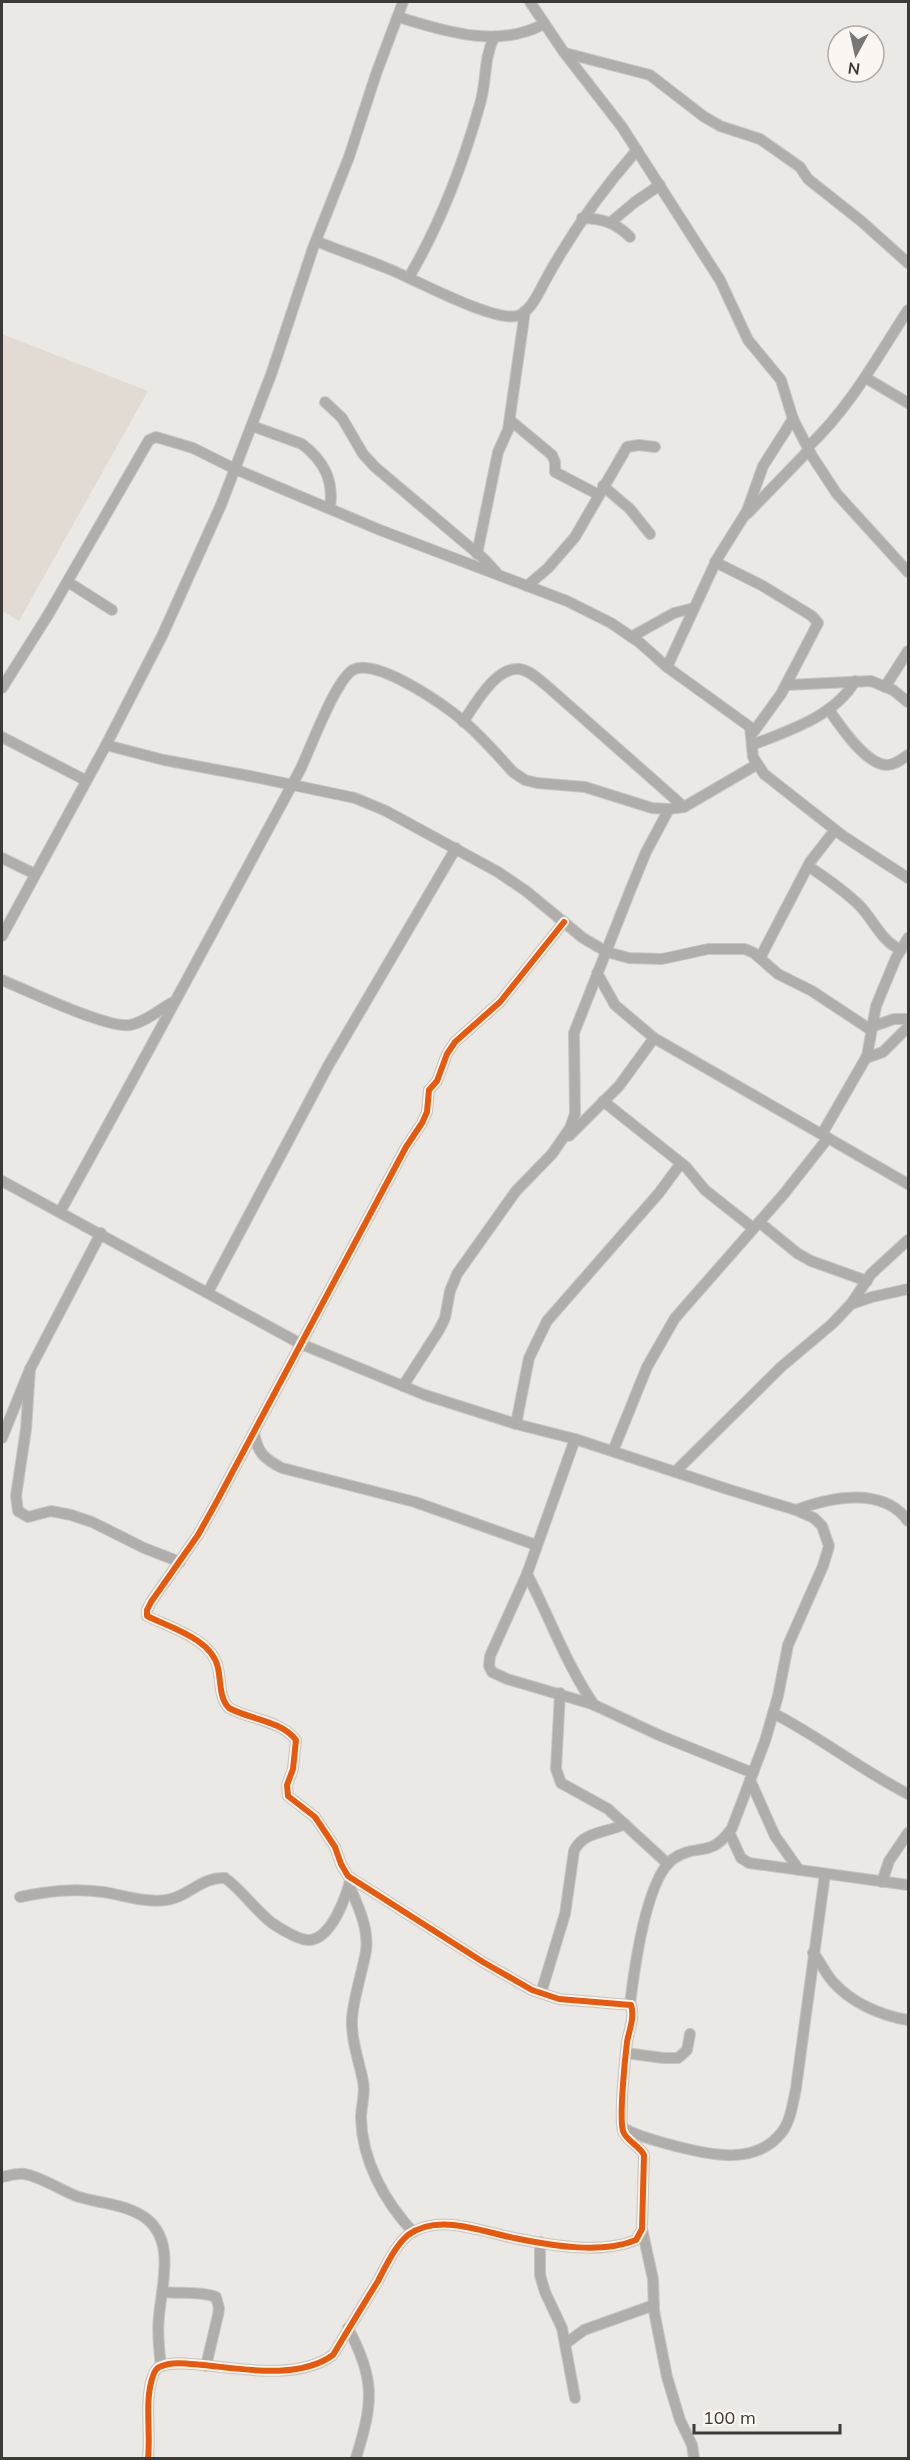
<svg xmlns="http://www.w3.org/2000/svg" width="910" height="2460" font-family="Mulish,sans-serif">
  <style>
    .built { fill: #e2dbd4 }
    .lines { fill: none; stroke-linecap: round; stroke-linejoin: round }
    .minor-casing { stroke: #c7c6c4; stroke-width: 12 }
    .minor { stroke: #b0aeaa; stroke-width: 10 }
    .cycleway-casing { stroke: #fbf6f1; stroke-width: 10 }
    .cycleway { stroke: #e8590c; stroke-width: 6 }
  </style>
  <rect width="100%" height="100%" fill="#ebe9e6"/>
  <!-- built -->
  <polygon class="built" points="2,334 148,391 19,621 2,611"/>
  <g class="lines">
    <!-- minor casing -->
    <g class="minor-casing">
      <g id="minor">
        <polyline points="530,2 563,51 622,127 720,280 748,340 781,380 793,419 812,456 837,494 908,572"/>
        <path d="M 398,17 C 446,31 497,49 544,24"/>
        <polyline points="565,53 650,75 703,116 720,126 760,139 800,167 808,179 861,221 908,263"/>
        <path d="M 582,218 C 603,219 615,222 630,237"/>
        <polyline points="611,222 635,202 660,185"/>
        <path d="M 316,241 C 340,251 365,259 389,269 C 416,280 493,322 517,316 C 530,313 539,292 545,281 C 571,233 601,191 637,150"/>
        <path d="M 409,277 C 441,223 463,164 480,104 C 487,81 483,61 494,37"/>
        <polyline points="866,378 908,403"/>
        <polyline points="325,402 342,418 363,454 375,467 484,559 496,572"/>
        <polyline points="510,420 552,455 555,462 555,472 599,495"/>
        <path d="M 252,426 L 302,444 C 324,461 334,480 330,508"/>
        <path d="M 808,447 C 851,406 876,359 908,310"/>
        <polyline points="603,486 630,509 650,534"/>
        <polyline points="747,514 809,450"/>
        <polyline points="477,554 498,452 508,430 525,311"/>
        <polyline points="715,562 763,586 812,616 818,623 781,694 752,734"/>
        <polyline points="68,582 112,610"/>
        <polyline points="527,586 548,568 575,537 627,447 639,445 655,447"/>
        <polyline points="631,637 674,613 694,608"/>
        <polyline points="667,667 717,559 747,511 763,466 793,419"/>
        <polyline points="786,685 871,681 893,690 908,702"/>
        <polyline points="885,687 908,651"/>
        <polyline points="2,688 48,615 149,440 156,437 193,448 235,469 380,530 567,601 611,623 639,642 667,667 750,727 753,757 764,774 843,836 908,878"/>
        <path d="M 829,710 C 840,726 866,765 887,765 C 895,765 902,759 908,755"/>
        <path d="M 463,722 C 475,705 495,667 519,669 C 530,670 539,680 547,686 L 684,807"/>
        <polyline points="2,737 85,780"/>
        <polyline points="106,745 164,760 255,777 355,798 386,811 498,872 526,891 583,938 607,952 629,958 662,959 708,949 745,949 754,953 778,974 812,991 871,1030"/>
        <path d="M 752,745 C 788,731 835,716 855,681"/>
        <polyline points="2,858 35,874"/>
        <path d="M 808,866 C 826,878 845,891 860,906 C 875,922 881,941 901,950"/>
        <polyline points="2,936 106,745 162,636 221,505 272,372 313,248 349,157 376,74 403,2"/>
        <polyline points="760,958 810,862 835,830"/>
        <polyline points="597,973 615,1005 654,1038 908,1184"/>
        <path d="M 2,980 C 26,990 108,1029 130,1025 C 145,1022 158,1011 171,1003"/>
        <polyline points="871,1027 894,1019 908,1019"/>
        <polyline points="866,1058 883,1052 908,1027"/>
        <polyline points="603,1101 686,1167 705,1190 753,1228"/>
        <polyline points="822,1134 867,1056 876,1006 896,958 908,938"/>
        <polyline points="569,1136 619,1086 654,1038"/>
        <path d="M 2,1181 L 301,1344 L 425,1395 L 516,1424 L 575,1439 L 727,1489 L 796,1510 L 814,1518 L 822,1526 L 829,1546 L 823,1566 L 788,1645 L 778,1696 L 765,1741 L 732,1828 C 710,1860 697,1842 673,1859 C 646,1879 634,1971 630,2004"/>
        <path d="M 60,1212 C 141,1066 220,918 300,770 C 310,750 337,675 355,669 C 378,661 432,697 452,712 C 474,728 494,751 513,772 L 525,780 L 537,783 L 585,787 L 652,808 L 669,809 L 684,807 L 756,765"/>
        <polyline points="759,1222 797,1253 811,1261 867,1281"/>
        <polyline points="208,1292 328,1066 456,848"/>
        <polyline points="851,1304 872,1297 908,1289"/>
        <polyline points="30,1369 26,1429 16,1496 18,1511 28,1517 51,1511 71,1515 92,1522 144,1548 180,1562"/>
        <polyline points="403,1386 439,1330 445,1318 450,1291 457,1274 516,1191 552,1154 570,1128 575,1114 574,1033 630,891 646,852 669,809"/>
        <polyline points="516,1424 529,1358 547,1321 659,1193 681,1163"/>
        <path d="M 254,1432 C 257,1452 264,1459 282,1468 L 415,1502 L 536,1545"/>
        <polyline points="2,1438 30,1369 101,1233"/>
        <polyline points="575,1439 527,1574 490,1656 489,1666 492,1672 507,1679 592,1704 661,1736 753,1773"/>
        <polyline points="613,1451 647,1367 675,1318 783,1195 828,1138"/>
        <polyline points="675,1472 781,1367 832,1324 851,1304 871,1274 908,1240"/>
        <path d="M 796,1510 C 831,1497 883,1486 908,1521"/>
        <path d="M 527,1574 C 550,1618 566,1664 594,1705"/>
        <polyline points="560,1693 556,1769 561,1783 608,1809 668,1864"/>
        <path d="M 773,1713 C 820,1737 861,1770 908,1794"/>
        <polyline points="750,1780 775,1836 799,1870"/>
        <polyline points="729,1832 741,1858 749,1863 908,1885"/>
        <polyline points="882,1882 889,1861 908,1833"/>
        <path d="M 349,1885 C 358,1906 369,1928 366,1951 C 362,1973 354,1996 352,2018 C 351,2040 359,2061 363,2081 C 366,2094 361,2105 361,2118 C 362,2161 385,2202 413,2232"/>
        <path d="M 20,1897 C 49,1891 74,1888 103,1892 C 123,1895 145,1903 166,1900 C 187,1898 202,1876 225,1878 C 243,1891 255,1910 272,1923 C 281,1929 298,1940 309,1940 C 332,1939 346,1896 351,1878"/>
        <path d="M 813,1953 C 821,1962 826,1975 834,1983 C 852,2003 882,2016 908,2020"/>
        <path d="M 541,1993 L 565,1914 L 574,1851 C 583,1831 607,1833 625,1824"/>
        <polyline points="626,2053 663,2058 678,2058 687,2050 690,2034"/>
        <path d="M 623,2128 C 639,2137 657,2141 675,2146 C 710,2155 756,2166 782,2132 C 791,2120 793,2102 796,2088 L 825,1874"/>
        <path d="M 2,2177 C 8,2176 17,2173 24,2174 C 43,2177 61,2191 79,2197 C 99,2203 122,2204 141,2215 C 177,2236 162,2283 159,2316 C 157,2333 159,2350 161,2366"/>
        <polyline points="642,2229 653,2279 654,2311 667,2377 680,2420 692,2445 694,2458"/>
        <polyline points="540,2242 540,2275 545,2292 562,2328 575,2398"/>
        <path d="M 162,2292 C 179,2294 200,2291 216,2297 L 219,2308 L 218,2315 L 206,2366"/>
        <path d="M 348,2328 C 376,2380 373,2403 356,2458"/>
        <polyline points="565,2344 584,2330 654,2305"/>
        <path d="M 148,2458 C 151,2432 144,2401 153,2376 C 154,2372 157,2367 162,2366 C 173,2361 190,2364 203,2365 C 243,2369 298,2380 333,2355 C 348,2330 363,2305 378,2281 C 386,2266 395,2246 408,2235 C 439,2212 485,2233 519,2239 C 554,2246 602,2254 636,2240 L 642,2229 L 644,2155 C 639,2145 626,2141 623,2131 C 619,2117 625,2059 627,2042 C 629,2031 635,2017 631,2005 L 559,1999 L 532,1990 L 483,1962 L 348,1876 L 341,1864 L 335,1847 L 315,1817 L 288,1796 L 287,1785 L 293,1769 L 296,1740 C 280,1720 251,1720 229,1708 C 219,1698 221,1681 218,1668 C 212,1639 171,1628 147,1616 L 147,1610 L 151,1602 L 198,1535 L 217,1501 L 406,1147 L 422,1123 L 427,1112 L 429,1090 L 437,1081 L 447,1054 L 455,1042 L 500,1002 L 564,922"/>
      </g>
    </g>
    <!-- minor -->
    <use href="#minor" class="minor"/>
    <!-- cycleway casing -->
    <g class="cycleway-casing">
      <path id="cycleway" d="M 148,2458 C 151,2432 144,2401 153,2376 C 154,2372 157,2367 162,2366 C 173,2361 190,2364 203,2365 C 243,2369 298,2380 333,2355 C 348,2330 363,2305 378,2281 C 386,2266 395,2246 408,2235 C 439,2212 485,2233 519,2239 C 554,2246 602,2254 636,2240 L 642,2229 L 644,2155 C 639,2145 626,2141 623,2131 C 619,2117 625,2059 627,2042 C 629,2031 635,2017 631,2005 L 559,1999 L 532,1990 L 483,1962 L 348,1876 L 341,1864 L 335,1847 L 315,1817 L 288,1796 L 287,1785 L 293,1769 L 296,1740 C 280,1720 251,1720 229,1708 C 219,1698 221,1681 218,1668 C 212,1639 171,1628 147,1616 L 147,1610 L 151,1602 L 198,1535 L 217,1501 L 406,1147 L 422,1123 L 427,1112 L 429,1090 L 437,1081 L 447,1054 L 455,1042 L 500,1002 L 564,922"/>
    </g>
    <!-- cycleway -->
    <use href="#cycleway" class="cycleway"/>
  </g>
  <!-- border -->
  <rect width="910" height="2460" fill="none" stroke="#3c3a38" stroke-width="6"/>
  <!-- north arrow -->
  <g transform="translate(856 54) rotate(188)"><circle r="28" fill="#fbf6f1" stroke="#afaba7" stroke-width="1.5"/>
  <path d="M0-4.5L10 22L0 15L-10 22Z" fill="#797775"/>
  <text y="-9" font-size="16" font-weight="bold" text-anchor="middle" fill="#3c3a38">N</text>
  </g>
  <!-- scale -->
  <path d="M694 2424v9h146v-9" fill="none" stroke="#3c3a38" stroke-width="3"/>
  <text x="703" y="2424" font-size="18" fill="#3c3a38" stroke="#fbf6f1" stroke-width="4.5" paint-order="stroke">100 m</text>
</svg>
